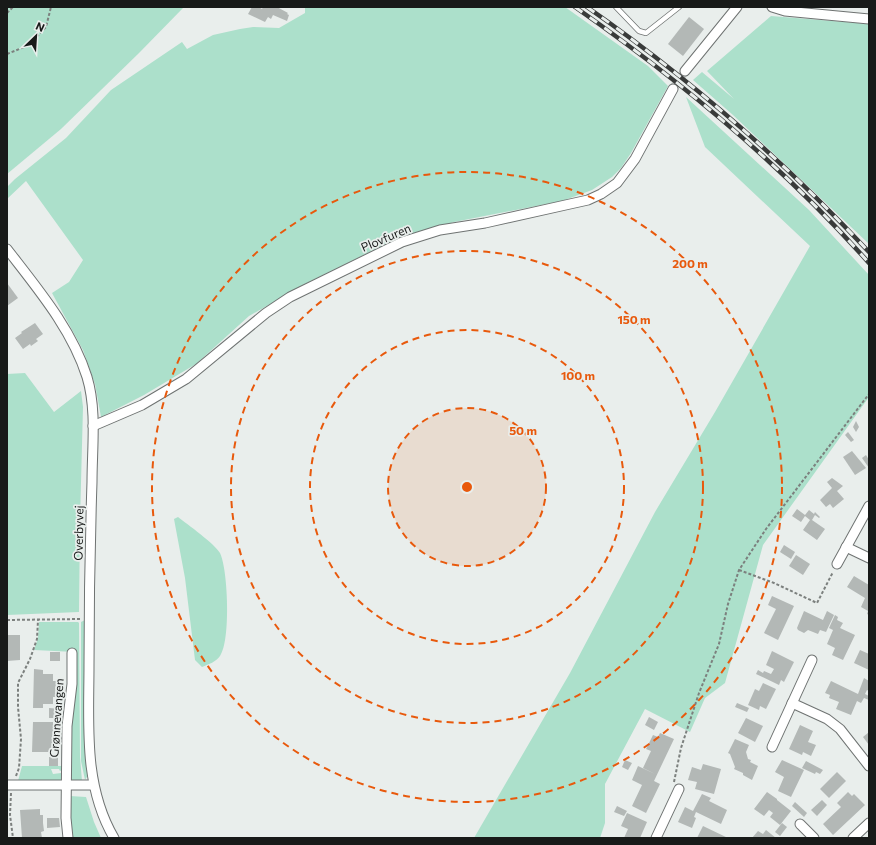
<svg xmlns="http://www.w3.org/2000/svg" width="876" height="845" font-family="Commissioner,sans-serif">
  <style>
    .green { fill: #ace0cb }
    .building { fill: #b3b8b6 }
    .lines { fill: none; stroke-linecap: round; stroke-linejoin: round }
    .street-tunnel { stroke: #cacecc; stroke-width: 9; stroke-dasharray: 9 4.5; stroke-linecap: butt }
    .lane-casing { stroke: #6f7372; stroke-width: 6 }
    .street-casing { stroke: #6f7372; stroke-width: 11 }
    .path { stroke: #7c807e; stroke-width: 2; stroke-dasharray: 3 2; stroke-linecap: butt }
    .lane { stroke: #fff; stroke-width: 4.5 }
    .street { stroke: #fff; stroke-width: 9 }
    .rail-casing { stroke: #393b3a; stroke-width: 4.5 }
    .rail { stroke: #e9eeec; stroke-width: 3; stroke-dasharray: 9; stroke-linecap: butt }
    .ring { fill: none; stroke: #e8590c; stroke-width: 2; stroke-dasharray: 7 5 }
    .labels { text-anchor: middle; stroke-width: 3.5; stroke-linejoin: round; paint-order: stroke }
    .street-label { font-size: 12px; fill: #181a19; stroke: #e9eeec }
    .centre { fill: #e8590c; stroke: #e9eeec; stroke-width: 2 }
    .ring-label { font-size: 12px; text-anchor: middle; font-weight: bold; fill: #e8590c; stroke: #e9eeec; stroke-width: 3.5; stroke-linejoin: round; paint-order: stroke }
  </style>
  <rect width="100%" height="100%" fill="#e9eeec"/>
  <!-- green -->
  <g class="green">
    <polygon points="7,7 184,7 139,53 61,129 7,174"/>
    <polygon points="305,7 565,7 648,66 668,86 631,153 621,168 612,177 592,190 562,201 454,222 390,242 307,283 249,316 196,364 144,395 101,417 95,384 83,350 52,293 69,282 83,260 26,181 7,199 7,187 15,179 66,138 111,90 182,42 187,49 213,35 240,29 253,27 279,28 305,13"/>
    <polygon points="771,16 869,24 869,244 733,115 693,80 702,72 734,99 707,71"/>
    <polygon points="686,97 809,210 869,275 869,397 763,545 725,683 705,698 690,732 645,709 605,784 605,823 600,838 474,838 570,673 655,512 715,412 810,246 705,147"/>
    <polygon points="25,373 54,412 81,391 83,407 80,521 79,612 7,615 7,374"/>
    <path d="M 178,517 C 187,524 215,544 220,553 C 228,569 231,641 220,656 C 216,662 209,664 202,667 L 195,660 L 185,578 L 174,519 Z"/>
    <polygon points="85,620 85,727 88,775 85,780 81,761 81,622"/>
    <polygon points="39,622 78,622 79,623 80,757 82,781 71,782 70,778 71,753 71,730 75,652 34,650 38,638"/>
    <polygon points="22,766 62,766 62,770 60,771 59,769 51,769 53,774 61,773 62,778 59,782 18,781"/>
    <polygon points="70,796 86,797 94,822 101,838 72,838 70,827"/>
  </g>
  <!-- building -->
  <g class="building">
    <polygon points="252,7 259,7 262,9 263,7 277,7 288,13 287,14 289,15 287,21 273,15 271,19 268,17 265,22 248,14"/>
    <polygon points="689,17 704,29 683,56 668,44"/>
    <polygon points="7,283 18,298 7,306"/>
    <polygon points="35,323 43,334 36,339 38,341 31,346 30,344 23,349 15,338 22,333 21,332"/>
    <polygon points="856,421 859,427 856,432 853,427"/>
    <polygon points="848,432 854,440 851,442 845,435"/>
    <polygon points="852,451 866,468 855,475 843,457"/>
    <polygon points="866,455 869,460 869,468 862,458"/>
    <polygon points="832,478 843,486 837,491 844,499 833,508 830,504 826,507 820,500 832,488 827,482"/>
    <polygon points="797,509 805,515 809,510 814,514 815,512 820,517 819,518 815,515 812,520 825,529 817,540 803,530 810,520 805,516 801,522 792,516"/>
    <polygon points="784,545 795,552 791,559 780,552"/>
    <polygon points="796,555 810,564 803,575 789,566"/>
    <polygon points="854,576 869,585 868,594 869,594 869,615 867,614 868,611 861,607 865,598 847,587"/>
    <polygon points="772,596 794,606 778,640 764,633 776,609 768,605"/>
    <polygon points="804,611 823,620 827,611 834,615 826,632 820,630 818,634 808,630 804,633 798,630 797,628"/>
    <polygon points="835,615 838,617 837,620 843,623 840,628 855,635 843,660 832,655 835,648 827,644 833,630 829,628"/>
    <polygon points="7,635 20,635 20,660 7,661"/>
    <polygon points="860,650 869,654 869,670 854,663"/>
    <polygon points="772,651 794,662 784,682 781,680 779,685 756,674 758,670 763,673 764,671 771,674 774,669 766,665"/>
    <rect x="50" y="652" width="10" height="9"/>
    <polygon points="34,669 43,670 43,674 53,674 53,681 56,681 55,697 53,697 53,704 43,704 43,708 33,708"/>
    <polygon points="864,678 869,681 869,691 867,690 865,694 869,696 869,700 864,698 861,703 857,701 851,715 836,709 839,702 829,698 830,695 825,693 831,681 858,694"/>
    <polygon points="763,683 776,689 766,709 760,706 759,710 748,705 755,689 759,691"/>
    <polygon points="737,703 749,708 747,712 735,707"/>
    <polygon points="49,708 62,709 62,718 49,718"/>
    <polygon points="649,717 658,722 654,730 645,725"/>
    <polygon points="746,718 763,726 755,742 738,733"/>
    <polygon points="33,722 53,722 53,729 55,729 55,746 52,746 52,752 32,752"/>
    <polygon points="800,725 813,731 808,742 816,745 811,756 803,752 802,755 789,749"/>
    <polygon points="869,732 869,745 863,737"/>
    <polygon points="660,733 674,739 654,781 660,784 646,813 632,806 642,785 632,780 638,766 655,774 643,768 651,751 646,749 653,735 658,737"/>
    <polygon points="735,739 749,745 746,752 748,759 751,760 750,762 758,766 752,780 743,775 743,773 734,769 735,767 730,754 728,753"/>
    <rect x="49" y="757" width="9" height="9"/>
    <polygon points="625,760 632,763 628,770 622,767"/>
    <polygon points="782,760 804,770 791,797 778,791 784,777 775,772"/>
    <polygon points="806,761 823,770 820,774 816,772 815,774 802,768"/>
    <polygon points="703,764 721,769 714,794 695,789 697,782 688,780 692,767 701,770"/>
    <polygon points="837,772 846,781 829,798 820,789"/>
    <polygon points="767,792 777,799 777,800 791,811 780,825 770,817 773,813 769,810 764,816 754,809"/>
    <polygon points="848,792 852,796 854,794 865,805 833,835 823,824 841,807 837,803"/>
    <polygon points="702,794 711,798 709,801 727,810 721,824 696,812 694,817 696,818 692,828 678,822 685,807 693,811"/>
    <polygon points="822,800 827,805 817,816 811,810"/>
    <polygon points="795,802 807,813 804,817 792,806"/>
    <polygon points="617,806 627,811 624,816 614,812"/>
    <polygon points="40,809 40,815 43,815 43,823 44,831 41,832 42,838 22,838 20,810"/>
    <polygon points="627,813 647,822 640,838 624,838 628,829 621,826"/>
    <polygon points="47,818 59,818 60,827 47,828"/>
    <polygon points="782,823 787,827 780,836 775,832"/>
    <polygon points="703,826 728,838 697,838"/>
    <polygon points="766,830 776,838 752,838 758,831 763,834"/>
  </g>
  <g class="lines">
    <!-- street-tunnel -->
    <polyline class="street-tunnel" points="673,89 685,71"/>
    <!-- lane casing -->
    <g class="lane-casing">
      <polyline id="lane" points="616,7 639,31 646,33 679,7"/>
    </g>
    <!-- street casing -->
    <g class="street-casing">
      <g id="street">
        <polyline points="772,7 785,11 869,19"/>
        <polyline points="685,71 737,7"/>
        <path d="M 7,249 C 37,288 72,329 87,377 C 97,410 92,448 92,482 C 90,543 89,604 89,665 C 89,724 83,785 114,838"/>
        <polyline points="93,426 142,405 186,379 266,313 290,297 402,242 440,230 485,223 570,204 588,200 601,194 617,183 635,159 673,89"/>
        <polyline points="846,547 869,558"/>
        <polyline points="837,564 869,506"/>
        <polyline points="792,703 827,719 840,729 869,766"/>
        <polyline points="772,747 812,660"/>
        <polyline points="7,785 93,785"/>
        <polyline points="800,824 814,838"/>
        <polyline points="68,838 66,818 67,726 72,684 72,653"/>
        <polyline points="656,838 679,789"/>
        <polyline points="853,838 869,823"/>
      </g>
    </g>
    <!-- path -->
    <g class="path">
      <polyline points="7,13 13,7"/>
      <polyline points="7,54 29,45 46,27 51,7"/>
      <polyline points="739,570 774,583 817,603 833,572"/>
      <polyline points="7,620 80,619"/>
      <polyline points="16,776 19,768 21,739 18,707 18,683 30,659 37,639 38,620"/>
      <polyline points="674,782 681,748 699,693 719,644 728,604 739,570 766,529 869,394"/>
      <polyline points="11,793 10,815 13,838"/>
    </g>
    <!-- lane -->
    <use href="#lane" class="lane"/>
    <!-- street -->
    <use href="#street" class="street"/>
    <!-- rail casing -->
    <g class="rail-casing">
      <g id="rail">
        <path d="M 575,7 C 681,81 783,166 869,263"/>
        <path d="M 587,7 C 689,78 784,161 869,252"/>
      </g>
    </g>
    <!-- rail -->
    <use href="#rail" class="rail"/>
  </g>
  <!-- distance rings -->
  <circle cx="467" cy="487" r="79" fill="#e8590c" fill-opacity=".12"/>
  <g class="ring">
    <circle cx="467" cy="487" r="79"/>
    <circle cx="467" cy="487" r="157"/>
    <circle cx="467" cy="487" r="236"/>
    <circle cx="467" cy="487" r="315"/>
  </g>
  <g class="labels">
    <!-- street labels -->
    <g class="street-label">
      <text transform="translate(386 238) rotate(-23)" y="4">Plovfuren</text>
      <text transform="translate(79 533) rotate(-89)" y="4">Overbyvej</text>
      <text transform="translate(57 718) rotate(-86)" y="4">Grønnevangen</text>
    </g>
  </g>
  <circle cx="467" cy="487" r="6" class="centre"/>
  <g class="ring-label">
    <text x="690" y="268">200 m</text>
    <text x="634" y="324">150 m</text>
    <text x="578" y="380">100 m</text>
    <text x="523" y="435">50 m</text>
  </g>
  <!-- border -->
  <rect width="876" height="845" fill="none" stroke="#181a19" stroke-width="16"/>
  <!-- north arrow -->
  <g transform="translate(36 36) rotate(25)" stroke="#e9eeec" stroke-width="3" paint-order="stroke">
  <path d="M0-3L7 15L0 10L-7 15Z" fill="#181a19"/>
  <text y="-6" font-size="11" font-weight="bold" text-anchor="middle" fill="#181a19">N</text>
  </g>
</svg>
